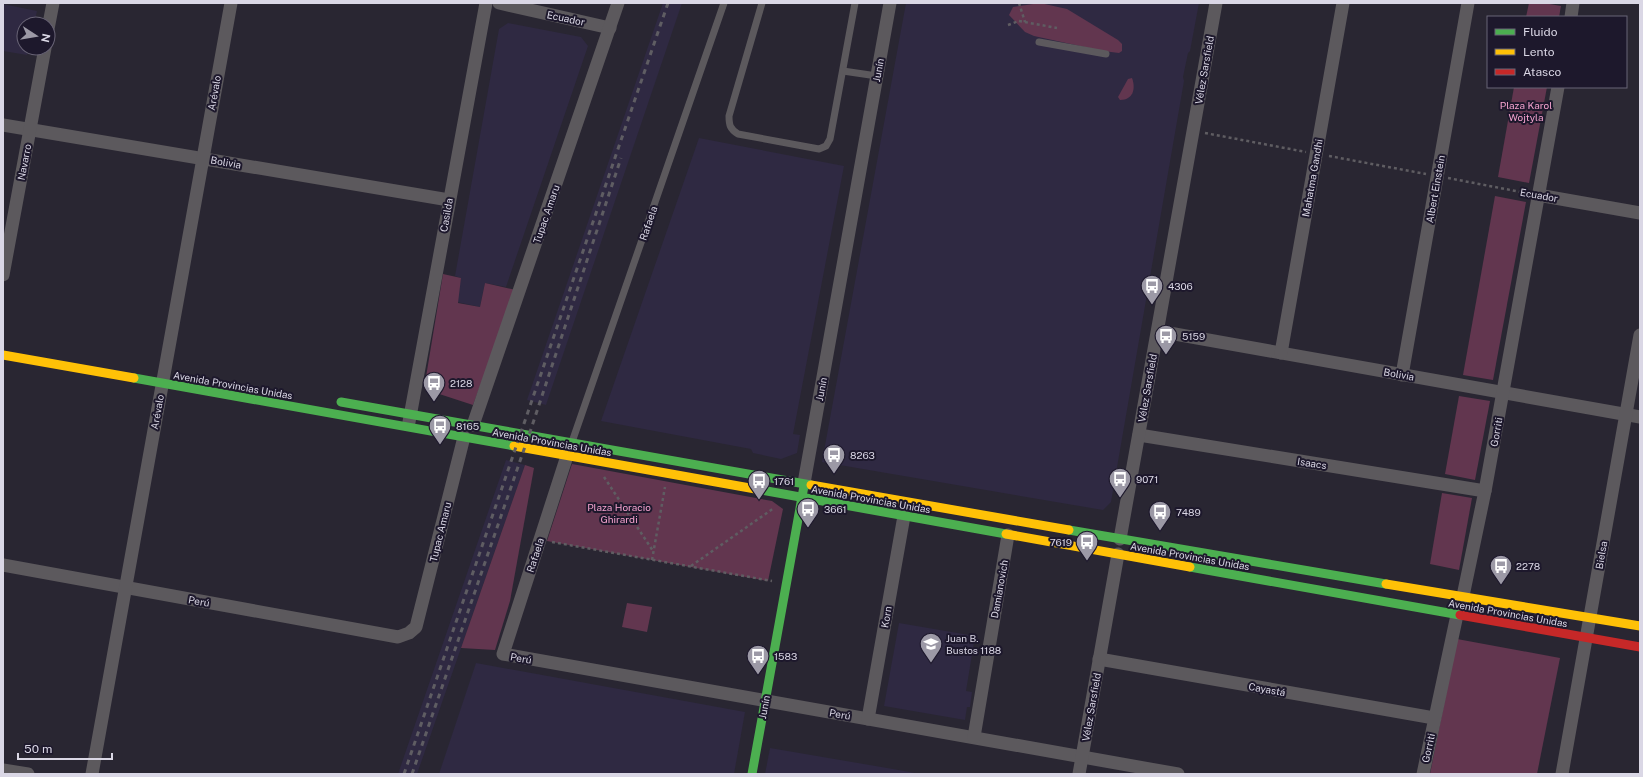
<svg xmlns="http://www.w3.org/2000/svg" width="1643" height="777" font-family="'Public Sans',sans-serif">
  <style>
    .built { fill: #2f2942 }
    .green { fill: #62364f }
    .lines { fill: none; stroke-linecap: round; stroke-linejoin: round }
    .path { stroke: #5f5d62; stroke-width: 2.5; stroke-dasharray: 3 3; stroke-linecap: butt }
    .lane { stroke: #5c595d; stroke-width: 7 }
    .street { stroke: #5c595d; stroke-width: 13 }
    .fast { stroke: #4caf50; stroke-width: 9 }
    .slow { stroke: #ffc107; stroke-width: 9 }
    .jam { stroke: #c62828; stroke-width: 9 }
    .rail { stroke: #5f5d63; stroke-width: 3; stroke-dasharray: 5 5; stroke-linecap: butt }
    .labels { text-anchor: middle; stroke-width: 4; stroke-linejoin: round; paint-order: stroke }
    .street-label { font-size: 10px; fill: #dad7e5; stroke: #1d182c }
    .park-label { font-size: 10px; fill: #f5a3cf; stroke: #1d182c }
    .poi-label { font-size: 10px; fill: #dad7e5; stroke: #1d182c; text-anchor: start }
  </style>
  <rect width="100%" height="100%" fill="#292632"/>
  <!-- built -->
  <g class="built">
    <polygon points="663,3 682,3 546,405 527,400"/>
    <polygon points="906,3 1199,3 1190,51 1188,53 1183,77 1184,81 1111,502 1103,510 822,462"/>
    <polygon points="3,4 37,11 34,24 24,24 24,48 29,48 27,55 3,51"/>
    <polygon points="508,23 581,37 588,46 506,287 485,283 480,307 457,302 461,278 455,276 499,29"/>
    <polygon points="699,138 844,166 793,434 800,435 797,453 781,459 753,453 751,449 601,421"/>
    <polygon points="506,460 525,465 417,774 398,774"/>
    <polygon points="899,623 975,636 966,691 972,692 970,707 967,707 965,720 884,706"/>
    <polygon points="476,663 745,712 734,774 439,774"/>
    <polygon points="770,748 893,769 920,774 765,774"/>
  </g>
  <!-- green -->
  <g class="green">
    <polygon points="1040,3 1067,9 1118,40 1122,44 1122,51 1119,53 1103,51 1034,36 1025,32 1009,15 1013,7"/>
    <polygon points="1529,3 1544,3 1561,6 1559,17 1526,17"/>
    <path d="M 1132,78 C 1136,89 1133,100 1120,100 L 1118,97 L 1128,79 Z"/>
    <polygon points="1514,87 1547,87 1529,183 1498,177"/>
    <polygon points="1495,196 1526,202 1493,380 1463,375"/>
    <polygon points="443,274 461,278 458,303 480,307 485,283 516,290 473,405 424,389"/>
    <polygon points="1459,396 1490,401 1475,480 1445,474"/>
    <polygon points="572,464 772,501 783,509 768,581 547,541"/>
    <polygon points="525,465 534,468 510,601 495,650 461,648"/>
    <polygon points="1442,493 1472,498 1459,570 1430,564"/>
    <polygon points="627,603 652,607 647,632 622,627"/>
    <polygon points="1457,639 1560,658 1537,774 1430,774"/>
  </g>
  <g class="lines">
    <!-- path -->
    <g class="path">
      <polyline points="1019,3 1025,22"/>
      <polyline points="1019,21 1057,28"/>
      <polyline points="1008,25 1019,21"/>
      <polyline points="1205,133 1306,152"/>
      <polyline points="1329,156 1426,174"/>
      <polyline points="1448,178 1526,193"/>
      <polyline points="604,477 653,551"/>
      <polyline points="552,542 772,581"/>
      <polyline points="652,560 665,487"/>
      <polyline points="691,566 774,508"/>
    </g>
    <!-- lane -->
    <g class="lane">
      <path d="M 762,3 L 729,116 C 729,125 730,129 738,134 L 819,149 L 826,146 L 830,139 L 855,3"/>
      <polyline points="1039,42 1106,54"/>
      <polyline points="843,71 877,76"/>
      <polyline points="572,442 724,3"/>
    </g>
    <!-- street -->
    <g class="street">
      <polyline points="499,3 610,28"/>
      <polyline points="1571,17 1573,3"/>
      <polyline points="48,29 53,3"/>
      <polyline points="3,125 449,200"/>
      <polyline points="1538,195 1640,213"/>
      <polyline points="3,275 45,48"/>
      <polyline points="1158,331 1640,417"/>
      <polyline points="1281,353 1343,3"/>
      <polyline points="1402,375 1468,3"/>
      <polyline points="409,422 486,3"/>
      <polyline points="473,425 618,3"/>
      <polyline points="1139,435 1485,491"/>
      <polyline points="567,456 503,654 1178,774"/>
      <polyline points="804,483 890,3"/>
      <polyline points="1120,539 1216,3"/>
      <polyline points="3,565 398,637 409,633 416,627 464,437"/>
      <polyline points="1099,659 1434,718"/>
      <polyline points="868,719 904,516"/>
      <polyline points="974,737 1008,535"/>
      <polyline points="3,770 28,774"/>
      <polyline points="92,774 231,3"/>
      <polyline points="1079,774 1118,554"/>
      <polyline points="1423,774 1457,615 1463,596 1485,491 1558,87"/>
      <polyline points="1562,774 1640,335"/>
    </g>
    <!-- fast -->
    <g class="fast">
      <polyline points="134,378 514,446"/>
      <polyline points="341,402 811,485"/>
      <polyline points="761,490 1006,534"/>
      <polyline points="1069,530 1386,584"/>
      <polyline points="1190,567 1460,615"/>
      <polyline points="752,774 804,486"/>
    </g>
    <!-- slow -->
    <g class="slow">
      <polyline points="3,355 134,378"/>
      <polyline points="514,446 761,490"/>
      <polyline points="811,485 1069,530"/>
      <polyline points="1006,534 1190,567"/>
      <polyline points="1386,584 1640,626"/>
    </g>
    <!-- jam -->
    <polyline class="jam" points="1460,615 1640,647"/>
    <!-- rail -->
    <g class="rail">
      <polyline points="404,774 668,3"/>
      <polyline points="412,774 529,435 621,158"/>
    </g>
  </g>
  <!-- icons -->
  <defs>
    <g id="bus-pin" transform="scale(1.15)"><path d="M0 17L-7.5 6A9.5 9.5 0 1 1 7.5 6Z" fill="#9c99a6" stroke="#1d182c"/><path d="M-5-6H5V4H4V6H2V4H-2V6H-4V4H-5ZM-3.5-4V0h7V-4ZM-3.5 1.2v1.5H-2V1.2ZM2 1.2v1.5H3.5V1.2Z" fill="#fff"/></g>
    <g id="school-pin" transform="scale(1.15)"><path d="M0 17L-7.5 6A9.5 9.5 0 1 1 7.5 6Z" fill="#9c99a6" stroke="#1d182c"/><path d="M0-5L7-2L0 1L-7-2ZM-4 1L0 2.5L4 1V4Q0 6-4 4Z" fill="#fff"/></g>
  </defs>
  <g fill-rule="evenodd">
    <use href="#bus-pin" x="1152" y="286"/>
    <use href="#bus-pin" x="1166" y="336"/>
    <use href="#bus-pin" x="434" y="383"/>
    <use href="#bus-pin" x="440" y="426"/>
    <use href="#bus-pin" x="834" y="455"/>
    <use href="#bus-pin" x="1120" y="479"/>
    <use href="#bus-pin" x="759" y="481"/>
    <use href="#bus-pin" x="808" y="509"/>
    <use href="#bus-pin" x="1160" y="512"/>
    <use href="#bus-pin" x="1087" y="542"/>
    <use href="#bus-pin" x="1501" y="566"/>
    <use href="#school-pin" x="931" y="644"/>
    <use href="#bus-pin" x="758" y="656"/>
  </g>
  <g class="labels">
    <!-- street labels -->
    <g class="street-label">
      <text transform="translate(566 18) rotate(12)" y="4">Ecuador</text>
      <text transform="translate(878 70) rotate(-80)" y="4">Junín</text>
      <text transform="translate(1204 70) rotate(-80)" y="4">Vélez Sarsfield</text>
      <text transform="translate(214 93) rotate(-80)" y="4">Arévalo</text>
      <text transform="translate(24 162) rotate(-79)" y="4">Navarro</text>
      <text transform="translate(226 162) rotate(10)" y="4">Bolivia</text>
      <text transform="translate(1312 178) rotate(-80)" y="4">Mahatma Gandhi</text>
      <text transform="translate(1435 189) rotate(-80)" y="4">Albert Einstein</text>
      <text transform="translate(1539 195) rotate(10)" y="4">Ecuador</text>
      <text transform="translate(546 214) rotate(-71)" y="4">Tupac Amaru</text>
      <text transform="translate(446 215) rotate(-80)" y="4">Casilda</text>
      <text transform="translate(648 223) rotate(-71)" y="4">Rafaela</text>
      <text transform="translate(1399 374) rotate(10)" y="4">Bolivia</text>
      <text transform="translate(233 385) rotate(10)" y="4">Avenida Provincias Unidas</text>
      <text transform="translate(1147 388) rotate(-80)" y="4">Vélez Sarsfield</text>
      <text transform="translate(821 389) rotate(-80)" y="4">Junín</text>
      <text transform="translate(157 412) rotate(-80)" y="4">Arévalo</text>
      <text transform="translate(1496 432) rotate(-80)" y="4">Gorriti</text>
      <text transform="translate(552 442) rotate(10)" y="4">Avenida Provincias Unidas</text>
      <text transform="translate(1312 463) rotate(9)" y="4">Isaacs</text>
      <text transform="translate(871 499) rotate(10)" y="4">Avenida Provincias Unidas</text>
      <text transform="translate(440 532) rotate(-76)" y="4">Tupac Amaru</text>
      <text transform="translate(535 555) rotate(-72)" y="4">Rafaela</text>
      <text transform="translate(1601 555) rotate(-80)" y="4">Bielsa</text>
      <text transform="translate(1190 556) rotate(10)" y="4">Avenida Provincias Unidas</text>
      <text transform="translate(999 589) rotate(-80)" y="4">Damianovich</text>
      <text transform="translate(199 601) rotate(10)" y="4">Perú</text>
      <text transform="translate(1508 613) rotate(10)" y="4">Avenida Provincias Unidas</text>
      <text transform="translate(886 617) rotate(-80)" y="4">Korn</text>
      <text transform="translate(521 658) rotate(10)" y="4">Perú</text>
      <text transform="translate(1267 689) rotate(10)" y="4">Cayastá</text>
      <text transform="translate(764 707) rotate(-80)" y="4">Junín</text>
      <text transform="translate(1091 707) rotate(-80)" y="4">Vélez Sarsfield</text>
      <text transform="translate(840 714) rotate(10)" y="4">Perú</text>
      <text transform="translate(1428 748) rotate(-78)" y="4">Gorriti</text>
    </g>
    <!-- park labels -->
    <g class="park-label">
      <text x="1526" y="109">Plaza Karol<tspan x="1526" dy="12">Wojtyla</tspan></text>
      <text x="619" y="511">Plaza Horacio<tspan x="619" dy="12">Ghirardi</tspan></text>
    </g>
    <!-- poi labels -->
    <g class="poi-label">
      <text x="1168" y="290">4306</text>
      <text x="1182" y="340">5159</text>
      <text x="450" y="387">2128</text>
      <text x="456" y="430">8165</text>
      <text x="850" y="459">8263</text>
      <text x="1136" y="483">9071</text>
      <text x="774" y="485">1761</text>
      <text x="824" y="513">3661</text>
      <text x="1176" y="516">7489</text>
      <text x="1072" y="546" text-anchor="end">7619</text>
      <text x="1516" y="570">2278</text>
      <text x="946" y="642">Juan B.<tspan x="946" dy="12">Bustos 1188</tspan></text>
      <text x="774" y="660">1583</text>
    </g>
  </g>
  <!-- border -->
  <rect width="1643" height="777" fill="none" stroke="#dad7e5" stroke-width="8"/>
  <!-- legend -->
  <rect x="1487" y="16" width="140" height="72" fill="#1d182c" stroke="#696476"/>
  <rect x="1495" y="29" width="20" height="6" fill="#4caf50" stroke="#696476"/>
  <text x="1523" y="36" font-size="12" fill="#dad7e5">Fluido</text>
  <rect x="1495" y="49" width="20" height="6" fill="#ffc107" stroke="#696476"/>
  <text x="1523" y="56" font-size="12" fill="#dad7e5">Lento</text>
  <rect x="1495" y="69" width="20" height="6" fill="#c62828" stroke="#696476"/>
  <text x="1523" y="76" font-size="12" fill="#dad7e5">Atasco</text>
  <!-- north arrow -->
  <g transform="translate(36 36) rotate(102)"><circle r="19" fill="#1d182c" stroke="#696476"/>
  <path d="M0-3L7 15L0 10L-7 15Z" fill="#9c99a6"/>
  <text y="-6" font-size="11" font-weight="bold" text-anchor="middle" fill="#dad7e5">N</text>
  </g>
  <!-- scale -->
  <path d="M18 753v6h94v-6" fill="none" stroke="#dad7e5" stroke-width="2"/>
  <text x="24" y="753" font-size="12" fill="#dad7e5" stroke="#1d182c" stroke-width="3" paint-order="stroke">50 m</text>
</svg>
